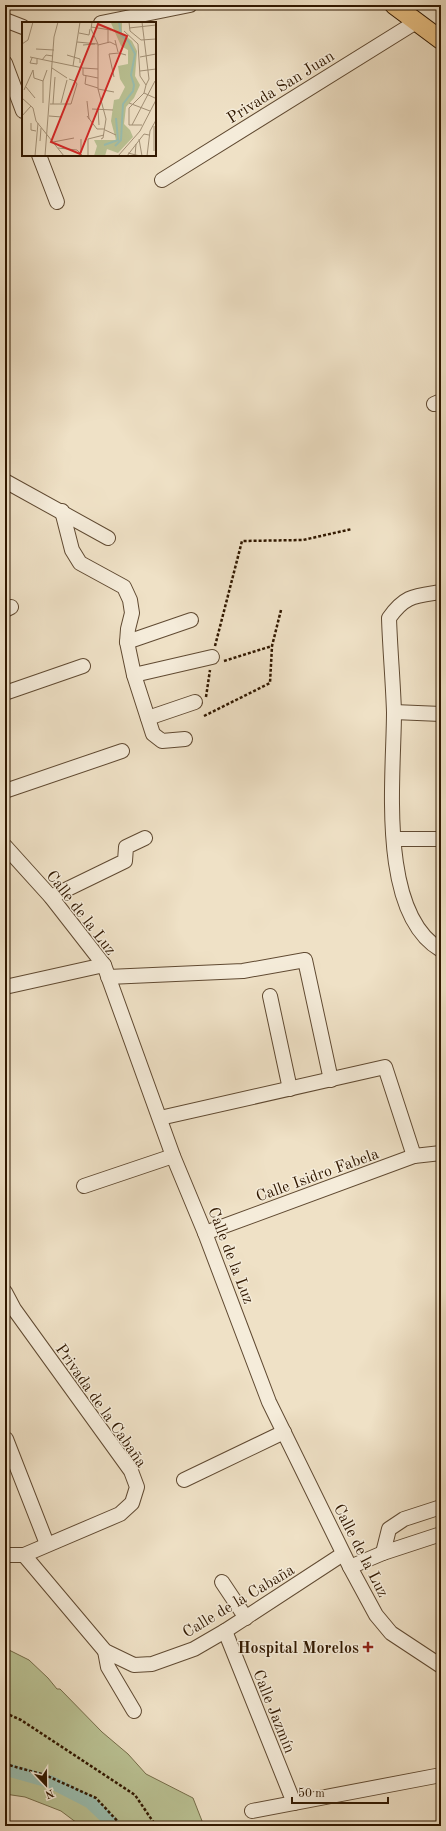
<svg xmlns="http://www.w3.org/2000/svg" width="446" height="1831" font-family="'Old Standard TT',serif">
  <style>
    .green { fill: #bac294; stroke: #766d4a }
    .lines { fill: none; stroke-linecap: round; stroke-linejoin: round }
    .canal { stroke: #9abeb0; stroke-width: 13 }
    .minor-casing { stroke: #604a32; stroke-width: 16 }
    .major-casing { stroke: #311800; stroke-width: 20 }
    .path { stroke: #311800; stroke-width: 2.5; stroke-dasharray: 3 2; stroke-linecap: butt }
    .minor { stroke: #f5ecda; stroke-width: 14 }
    .major { stroke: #e8c083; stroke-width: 18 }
    .poi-dot { fill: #8f2418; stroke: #f5ecda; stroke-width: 1.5 }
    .labels { text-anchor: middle; stroke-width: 3; stroke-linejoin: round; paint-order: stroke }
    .street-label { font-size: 16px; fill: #311800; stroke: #f5ecda }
    .poi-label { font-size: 16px; font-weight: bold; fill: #311800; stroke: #f5ecda; text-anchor: end }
    .inset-river { fill: none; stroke: #9abeb0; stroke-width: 2 }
    .inset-road { fill: none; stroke: #a39177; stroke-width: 1 }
    .view { fill: #d62828; fill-opacity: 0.15; stroke: #d62828; stroke-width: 2 }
    .inset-edge { fill: none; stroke: #311800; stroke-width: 2 }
  </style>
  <rect width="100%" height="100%" fill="#efe1c6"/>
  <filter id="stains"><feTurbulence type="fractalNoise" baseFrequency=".005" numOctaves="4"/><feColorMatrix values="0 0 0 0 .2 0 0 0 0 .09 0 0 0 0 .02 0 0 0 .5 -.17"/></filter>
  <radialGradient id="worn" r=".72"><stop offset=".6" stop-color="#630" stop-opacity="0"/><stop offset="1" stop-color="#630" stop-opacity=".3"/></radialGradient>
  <!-- green -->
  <polygon class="green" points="5,1648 29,1660 48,1678 57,1689 60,1689 102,1732 128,1754 146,1774 193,1798 204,1826 81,1826 61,1811 25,1797 5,1794"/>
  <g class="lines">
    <!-- canal -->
    <polyline class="canal" points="5,1769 51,1782 90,1802 115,1826"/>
    <!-- minor casing -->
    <g class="minor-casing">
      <g id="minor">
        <polyline points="5,20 23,27"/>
        <polyline points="101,23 190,5"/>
        <polyline points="5,63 23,111"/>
        <polyline points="39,155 57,202"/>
        <polyline points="162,180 416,22"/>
        <polyline points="434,404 441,401"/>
        <polyline points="5,481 108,538"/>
        <polyline points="62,511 72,550 80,563 124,587 130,600 132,613 128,629 127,642 134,675 153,734 162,741 185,739"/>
        <path d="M 441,592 C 415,596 405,595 389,618 C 390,649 393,681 394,712 C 394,775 377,913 441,950"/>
        <polyline points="5,610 11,607"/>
        <polyline points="127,642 191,620"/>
        <polyline points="134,675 212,657"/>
        <polyline points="5,693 83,666"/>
        <polyline points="394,712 441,714"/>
        <polyline points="148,718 195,702"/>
        <polyline points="5,791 122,751"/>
        <polyline points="394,839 441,839"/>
        <polyline points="5,846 51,897 104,965 173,1156 205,1233 269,1402 350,1567 376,1615 391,1633 441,1666"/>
        <polyline points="51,897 125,861 126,847 145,838"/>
        <polyline points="108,977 243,971 305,960 331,1080"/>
        <polyline points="5,987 104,965"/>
        <polyline points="270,996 290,1089"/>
        <polyline points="160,1118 385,1067 414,1156"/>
        <polyline points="84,1186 173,1156"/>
        <polyline points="205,1233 414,1156 441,1153"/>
        <polyline points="5,1292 14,1309 131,1471 137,1487 132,1503 120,1514 24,1555 5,1555"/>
        <polyline points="6,1439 47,1544"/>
        <polyline points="184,1480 284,1432"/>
        <polyline points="383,1553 389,1529 404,1519 441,1507"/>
        <polyline points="24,1555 105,1651 134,1665 152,1664 194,1649 225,1631 343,1554"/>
        <polyline points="350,1567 383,1553 441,1534"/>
        <polyline points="222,1582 246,1618"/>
        <polyline points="225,1631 294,1803"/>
        <polyline points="105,1651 108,1667 134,1711"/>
        <polyline points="252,1811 441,1775"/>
      </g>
    </g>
    <!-- major casing -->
    <g class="major-casing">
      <polyline id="major" points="394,5 441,40"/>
    </g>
    <!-- path -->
    <g class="path">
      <polyline points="215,646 242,541 303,540 352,529"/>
      <polyline points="224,661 272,646"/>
      <polyline points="206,697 210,670"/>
      <polyline points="204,716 270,683 272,646 281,610"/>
      <polyline points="5,1713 21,1720 135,1795 156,1826"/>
      <polyline points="5,1764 45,1775 96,1798 122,1826"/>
    </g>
    <!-- minor -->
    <use href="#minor" class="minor"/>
    <!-- major -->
    <use href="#major" class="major"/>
  </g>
  <!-- markers -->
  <path class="poi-dot" d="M366 1641h4v4h4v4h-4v4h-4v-4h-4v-4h4z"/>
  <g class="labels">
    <!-- street labels -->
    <g class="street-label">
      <text transform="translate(280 86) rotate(-32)" y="6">Privada San Juan</text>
      <text transform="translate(82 912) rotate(52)" y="6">Calle de la Luz</text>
      <text transform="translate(317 1174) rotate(-20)" y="6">Calle Isidro Fabela</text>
      <text transform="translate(232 1255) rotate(69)" y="6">Calle de la Luz</text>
      <text transform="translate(102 1405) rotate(55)" y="6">Privada de la Cabaña</text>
      <text transform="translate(362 1550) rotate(63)" y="6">Calle de la Luz</text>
      <text transform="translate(238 1600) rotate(-31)" y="6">Calle de la Cabaña</text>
      <text transform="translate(275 1711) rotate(68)" y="6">Calle Jazmín</text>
    </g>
    <!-- poi labels -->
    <g class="poi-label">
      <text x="359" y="1653">Hospital Morelos</text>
    </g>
  </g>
  <!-- overview -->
  <g transform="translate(22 22)">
    <rect width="134" height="134" fill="#efe1c6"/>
    <path d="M 100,0 L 100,11 L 110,19 L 115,29 L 113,54 L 118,63 L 112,76 L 104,85 L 102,102 L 108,108 L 111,115 L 96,131 L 85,127 L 83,134 L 72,134 L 75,124 L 72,118 L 94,118 L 89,99 L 92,78 L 97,77 L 103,65 L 98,57 L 96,44 L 106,42 L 106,28 L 99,24 L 89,1 Z" fill="#bac294"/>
    <path class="inset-river" d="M 82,123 L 96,118 L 94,96M 93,124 L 99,118 L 101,82 L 111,69 L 112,63 L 109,53 L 113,32 L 107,20 L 99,13 L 97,0"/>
    <path class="inset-road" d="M 70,0 L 69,7 L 76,22 L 76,67 L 84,97 L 81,116 L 79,117M 107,0 L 108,9 L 119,18 L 134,17M 120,0 L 127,57 L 124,63M 69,5 L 89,8M 107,6 L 134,3M 102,9 L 116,22 L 118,54 L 124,63 L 122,71 L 107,86 L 107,103M 57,11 L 67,13 L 68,7M 93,18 L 96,30M 55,20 L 76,22M 86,21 L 86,8M 0,22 L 6,18 L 11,0M 61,23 L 73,22M 76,23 L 88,20 L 94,23M 14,27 L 32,28M 45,33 L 58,37 L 58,41M 8,35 L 61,46 L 76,47M 118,35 L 134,32M 10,36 L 8,41 L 15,42 L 15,37M 20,38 L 24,33 L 31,34M 51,44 L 58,0M 30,46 L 45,56M 61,46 L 61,53 L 76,56M 11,48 L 12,56 L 21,59M 118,49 L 134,47M 64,54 L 63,62 L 76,66M 92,55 L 87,32 L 97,31 L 104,33M 4,65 L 13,76M 76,67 L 92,70M 2,68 L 11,48M 122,71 L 133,76M 0,76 L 11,86 L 14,99 L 42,134M 65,79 L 67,97M 21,81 L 21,59 L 25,48M 39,81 L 45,58M 107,81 L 128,89M 28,82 L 49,82 L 55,62 L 53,59 L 47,57M 31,82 L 33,55M 70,87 L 91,88M 76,87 L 77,103M 0,94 L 9,84M 27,94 L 40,95M 65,94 L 75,107 L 83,107M 9,101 L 9,108 L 14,109M 107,103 L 120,103M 110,103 L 133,59M 132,104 L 132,129M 83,108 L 94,113M 117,117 L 120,134M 18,119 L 19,106M 31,120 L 52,116M 36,126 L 55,128 L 61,134M 59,131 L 59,117M 106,131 L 118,134M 13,134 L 16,101M 23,134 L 32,15 L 36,0M 66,134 L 66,117 L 82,113M 96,134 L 118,109 L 134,78M 105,134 L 122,112 L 127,113M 113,134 L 114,122M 125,134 L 128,109 L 134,98"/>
    <path class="view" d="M 76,2 L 105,14 L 58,132 L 29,120 Z"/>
    <rect width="134" height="134" class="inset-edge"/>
  </g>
  <!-- margin -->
  <rect width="446" height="1831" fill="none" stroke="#efe1c6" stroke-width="20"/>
  <rect x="6" y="6" width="434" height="1819" fill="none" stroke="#311800" stroke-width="2"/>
  <rect x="10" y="10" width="426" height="1811" fill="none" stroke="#311800"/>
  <!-- north arrow -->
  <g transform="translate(46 1785) rotate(158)" stroke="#f5ecda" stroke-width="3" paint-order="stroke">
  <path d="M0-3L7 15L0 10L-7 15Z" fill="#311800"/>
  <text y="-6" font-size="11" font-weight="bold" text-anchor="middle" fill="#311800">N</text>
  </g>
  <!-- scale -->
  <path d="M292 1797v6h96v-6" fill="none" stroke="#311800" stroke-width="2"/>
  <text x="298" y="1797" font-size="12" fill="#311800" stroke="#f5ecda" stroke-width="3" paint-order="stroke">50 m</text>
  <rect width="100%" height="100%" filter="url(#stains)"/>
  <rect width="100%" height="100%" fill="url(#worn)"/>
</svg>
